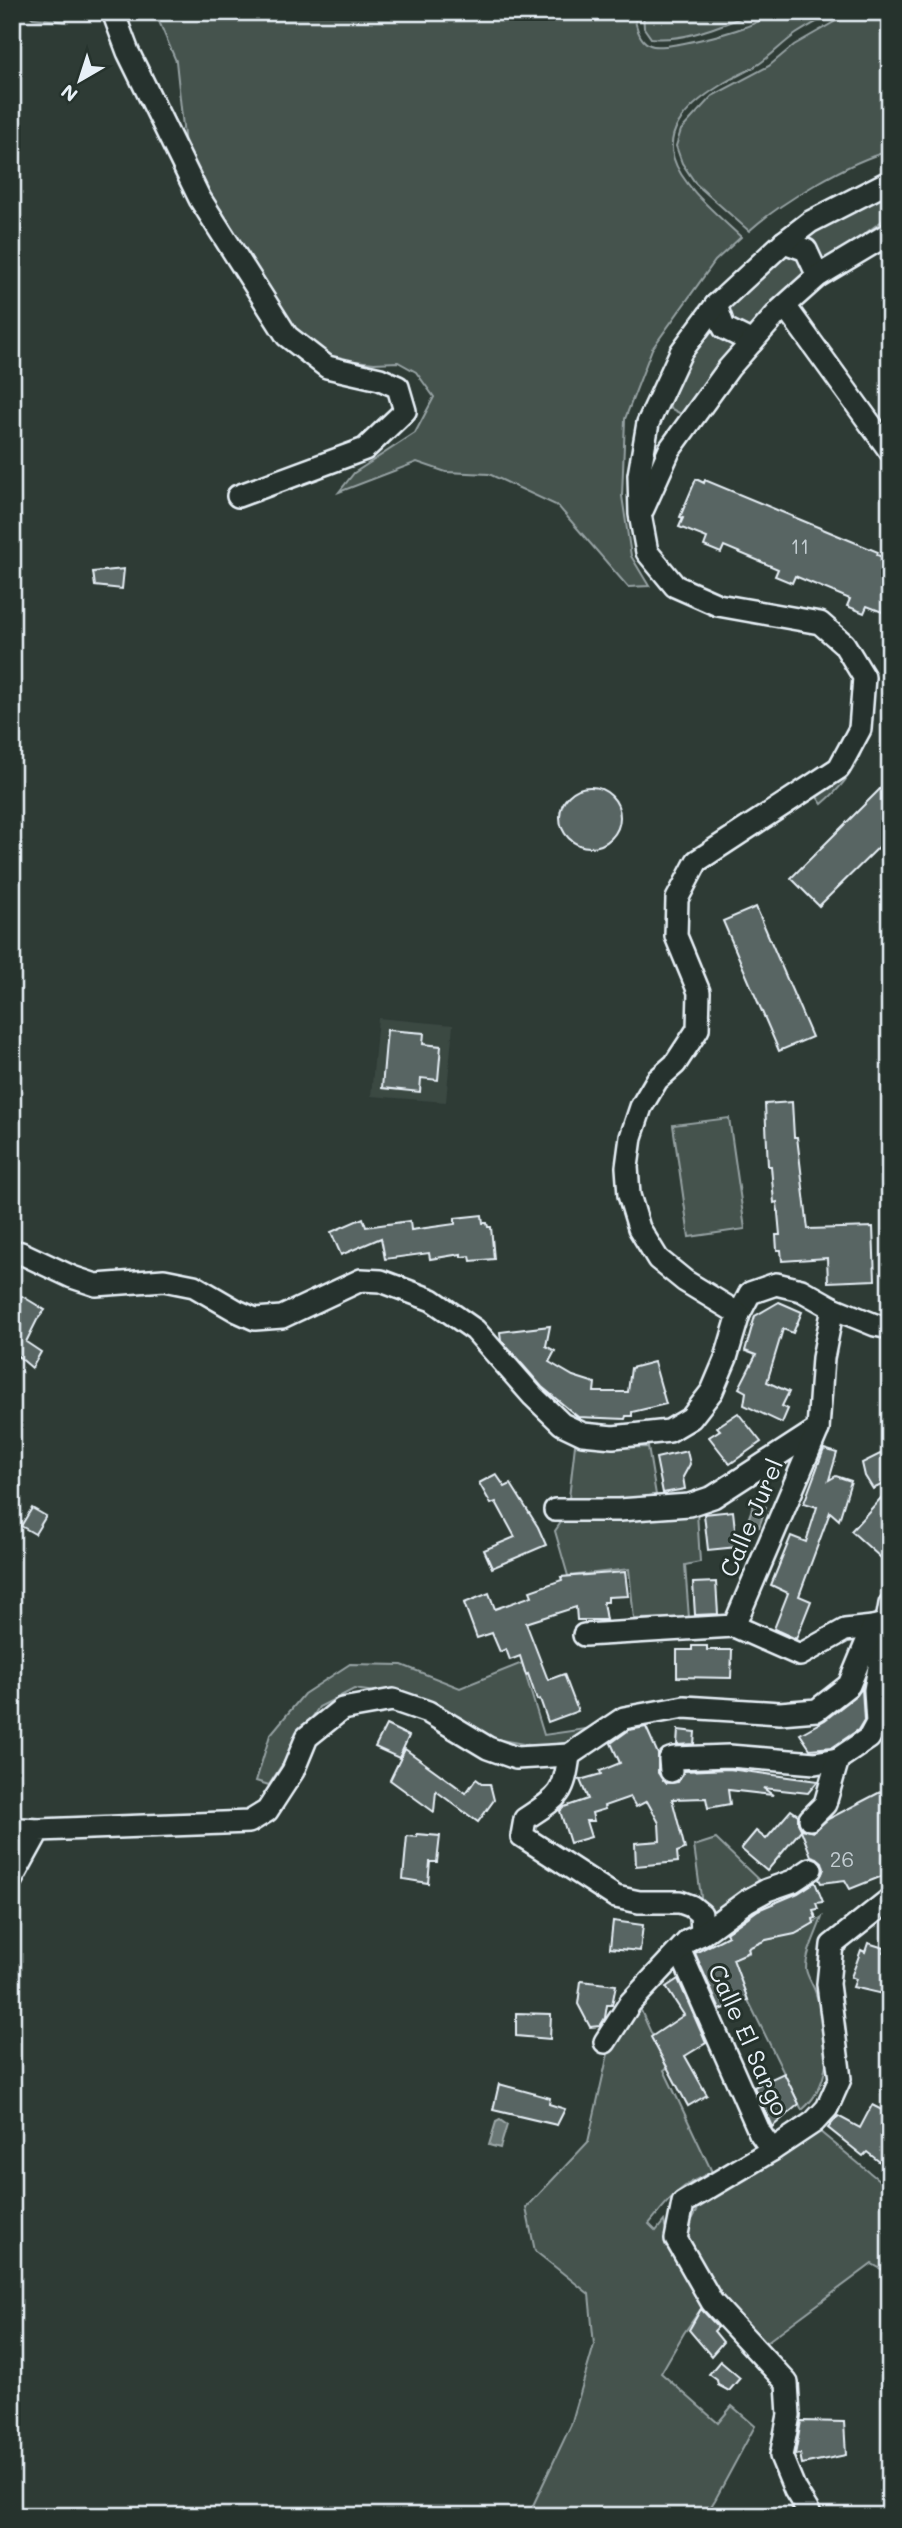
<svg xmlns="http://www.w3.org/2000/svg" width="902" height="2528" font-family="Mali,sans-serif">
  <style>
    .built { fill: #3b4843 }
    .green { fill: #45524e; stroke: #96a2a3; stroke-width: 2 }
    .water { fill: #6b7775; stroke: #9da8a9; stroke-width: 2 }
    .building { fill: #596563; stroke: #e8f1f8; stroke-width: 2 }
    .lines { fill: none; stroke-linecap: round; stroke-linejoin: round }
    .minor-casing { stroke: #e8f1f8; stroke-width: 26 }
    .minor { stroke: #26332d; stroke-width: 21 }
    .labels { text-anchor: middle; stroke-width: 6; stroke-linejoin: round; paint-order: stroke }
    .number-label { font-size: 21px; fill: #c4ced3 }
    .street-label { font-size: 24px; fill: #e8f1f8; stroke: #26332d }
  </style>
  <rect width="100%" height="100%" fill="#2e3b35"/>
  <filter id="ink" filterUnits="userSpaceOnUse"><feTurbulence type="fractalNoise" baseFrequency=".0143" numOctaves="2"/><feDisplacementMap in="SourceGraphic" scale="14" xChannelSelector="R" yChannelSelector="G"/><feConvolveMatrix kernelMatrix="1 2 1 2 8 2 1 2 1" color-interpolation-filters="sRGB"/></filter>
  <g filter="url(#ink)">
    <!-- built -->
    <polygon class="built" points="378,1018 453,1025 446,1102 371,1096"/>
    <!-- green -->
    <g class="green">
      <polygon points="26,12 66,12 66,22 33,18"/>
      <path d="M 155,12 L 635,12 C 634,23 639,41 650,45 C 663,51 729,33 745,27 C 756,23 768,16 780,13 C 796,9 817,12 834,12 C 822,19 808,26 796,34 C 783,43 772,55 759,64 C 747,72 733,77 721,85 C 629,142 684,184 741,237 L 715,261 L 652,349 L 625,419 L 622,496 L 631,556 L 649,586 L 628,587 L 558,506 L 489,474 L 446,472 L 417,462 L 339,492 L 354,473 L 415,433 L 434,397 L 416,372 L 398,362 L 374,363 L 334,359 L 277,315 L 223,213 L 186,155 L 176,61 Z"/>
      <path d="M 643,12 L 756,12 C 722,24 687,42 651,38 L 644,28 Z"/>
      <path d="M 845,12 L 890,12 L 890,151 C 849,161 780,203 749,231 L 696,184 L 682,163 L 676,146 L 681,130 L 712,96 L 769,66 L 794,45 L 834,22 Z"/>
      <polygon points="890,190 890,215 825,263 813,243 802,234"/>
      <polygon points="783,252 799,257 804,266 804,276 756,326 747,328 730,320 727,310 729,301"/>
      <polygon points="709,326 719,337 736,348 685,416 664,405 678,377"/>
      <path d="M 863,748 C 855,770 840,789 822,804 L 815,794 L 844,774 Z"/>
      <polygon points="729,1118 745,1229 689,1237 673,1125"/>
      <polygon points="575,1445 609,1448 648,1447 656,1495 610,1502 569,1498"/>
      <polygon points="697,1512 700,1562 685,1565 689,1618 634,1619 629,1569 568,1576 555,1531 562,1521 621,1520"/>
      <polygon points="522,1663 544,1735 599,1727 576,1741 540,1747 496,1739 451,1713 417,1698 354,1689 319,1707 269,1785 256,1781 270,1735 304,1694 350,1664 402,1665 460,1688"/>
      <polygon points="716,1839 765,1886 714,1917 702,1904 694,1846"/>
      <path d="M 822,1917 C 817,1933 806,1952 806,1969 C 807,1977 814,1986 816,1994 C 829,2032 836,2081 802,2110 L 748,2000 L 732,1958 L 749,1953 L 748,1948 L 765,1940 L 799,1932 Z"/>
      <path d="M 638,2004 L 667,2068 L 664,2070 L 712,2172 C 678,2187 672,2195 649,2224 L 656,2231 L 664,2221 L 669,2246 L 705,2303 L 684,2333 L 661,2373 L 718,2423 L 732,2406 L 755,2426 L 715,2500 L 705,2516 L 528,2516 L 571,2425 L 594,2345 L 589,2294 L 535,2251 L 526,2208 L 588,2142 L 610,2045 Z"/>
      <polygon points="819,2131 880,2181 890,2187 890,2274 872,2264 760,2347 714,2291 684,2234 699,2207 721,2191 754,2174"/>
    </g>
    <!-- water -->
    <g class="water">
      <polygon points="754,1503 766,1507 759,1527 753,1528 747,1523"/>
      <polygon points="500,2120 507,2125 500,2148 489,2145 496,2122"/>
    </g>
    <!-- building -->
    <g class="building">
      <polygon points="696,479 704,483 705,480 837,535 878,552 877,555 890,560 890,615 867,606 864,613 847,606 850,599 795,576 792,583 775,576 778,569 724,546 721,553 704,546 707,538 679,527 683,518 680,517"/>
      <polygon points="124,569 122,589 95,586 93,572"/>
      <polygon points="890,779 890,836 819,906 791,878"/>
      <circle cx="590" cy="817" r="30"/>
      <polygon points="756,907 812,1037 779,1051 723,921"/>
      <polygon points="387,1030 424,1033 423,1044 441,1046 438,1080 421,1078 420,1092 382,1088"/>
      <polygon points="792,1102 794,1137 797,1137 808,1229 873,1227 875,1280 828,1282 827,1258 782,1261 781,1250 777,1250 776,1235 780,1235 777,1202 774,1203 771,1166 768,1166 765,1104"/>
      <polygon points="482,1215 483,1223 487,1223 488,1227 491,1227 494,1259 471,1261 470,1256 461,1257 461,1254 430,1259 429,1253 385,1259 381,1238 341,1255 331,1232 363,1218 366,1227 410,1221 411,1230 455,1224 455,1218"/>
      <polygon points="22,1296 45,1310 37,1320 26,1342 41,1352 32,1368 18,1356 12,1368 12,1314"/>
      <polygon points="779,1302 802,1312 793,1333 783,1329 767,1382 789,1392 782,1406 788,1409 782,1423 744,1405 746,1392 739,1388 756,1355 745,1351 755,1316"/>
      <polygon points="550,1326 546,1346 555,1351 549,1362 573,1376 595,1383 594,1392 628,1392 631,1368 654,1362 666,1404 632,1412 632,1416 626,1416 625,1419 578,1417 542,1387 501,1340 500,1332"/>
      <polygon points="738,1413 761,1442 730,1464 709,1437 720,1430 717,1427"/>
      <polygon points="824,1449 837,1453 829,1480 836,1476 851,1481 839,1520 830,1512 799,1596 811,1601 796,1639 774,1629 788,1593 771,1585 791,1536 806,1542 817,1507 804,1503"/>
      <polygon points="890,1449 890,1481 873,1489 865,1476 862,1463"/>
      <polygon points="687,1451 690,1464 683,1477 685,1489 663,1493 656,1458"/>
      <polygon points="496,1474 505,1487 511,1484 538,1527 546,1545 492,1568 484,1550 515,1537 496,1502 491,1504 479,1483"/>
      <polygon points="890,1488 890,1566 851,1531"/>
      <polygon points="32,1508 46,1516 35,1534 21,1526"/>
      <polygon points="733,1511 737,1547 708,1550 704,1514"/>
      <polygon points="625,1572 628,1596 608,1597 608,1602 603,1602 606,1620 577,1620 576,1607 526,1623 548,1680 564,1674 578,1711 548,1722 540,1699 537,1700 528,1674 526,1675 520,1656 510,1660 506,1649 500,1652 492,1633 477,1638 464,1603 489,1593 495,1609 532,1596 530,1591 562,1580 561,1577"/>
      <polygon points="716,1582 718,1614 695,1615 693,1583"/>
      <polygon points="692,1646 707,1646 707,1650 732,1650 731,1678 677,1677 677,1650 692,1650"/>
      <polygon points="862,1688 864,1720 858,1730 833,1747 810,1749 800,1734 825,1720 857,1695"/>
      <polygon points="386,1725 409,1736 399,1758 375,1747"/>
      <polygon points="646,1727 658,1754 658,1773 666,1783 678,1782 684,1771 729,1769 818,1781 808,1793 763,1788 773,1795 728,1790 730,1804 708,1808 706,1798 672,1799 685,1849 677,1852 678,1862 636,1866 635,1843 660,1841 659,1823 647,1801 636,1807 630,1797 604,1806 605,1809 592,1813 594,1821 586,1821 591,1837 570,1843 560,1811 564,1807 588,1799 580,1780 601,1774 600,1771 620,1763 611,1743 629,1730"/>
      <polygon points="678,1730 695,1732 694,1744 677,1745"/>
      <polygon points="405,1749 466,1793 476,1779 483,1784 490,1784 494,1800 478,1822 436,1791 434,1812 390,1780"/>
      <polygon points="890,1787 890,1873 850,1889 845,1880 821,1883 819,1879 824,1869 822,1862 817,1858 811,1856 801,1830 767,1871 741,1849 756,1831 766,1839 791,1810 798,1815 798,1823 801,1829 813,1832 828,1819"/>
      <polygon points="417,1834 440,1836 437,1862 430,1862 428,1883 403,1879 407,1836 417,1837"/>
      <polygon points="815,1882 823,1902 816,1903 818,1909 813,1910 816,1918 813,1919 814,1923 795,1934 766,1940 748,1948 749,1952 733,1959 748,2000 720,2010 695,1953 728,1936 726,1933 758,1910 798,1893"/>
      <polygon points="613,1921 643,1925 640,1951 610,1948"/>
      <polygon points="868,1943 884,1948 883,1952 890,1954 890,1973 883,1994 853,1987 856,1979 851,1977 856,1964 861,1950 865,1952"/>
      <polygon points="678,1979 706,2043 685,2056 707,2095 688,2106 651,2037 684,2015 666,1987"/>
      <polygon points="581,1981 616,1985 612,2005 607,2005 605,2018 600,2026 590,2027 578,2004"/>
      <polygon points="516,2013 551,2014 550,2039 516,2036"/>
      <polygon points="784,2073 799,2104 772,2127 754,2087"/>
      <polygon points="499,2084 550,2098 549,2104 565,2109 557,2125 493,2110"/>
      <polygon points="872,2105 890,2114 890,2170 867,2152 863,2156 828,2128 838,2116 860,2128"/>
      <polygon points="701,2309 718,2327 714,2331 723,2342 711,2356 689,2330"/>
      <polygon points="720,2361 740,2378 729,2391 718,2385 717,2380 709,2374"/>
      <polygon points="801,2421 844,2422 846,2455 802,2464 800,2454 795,2455"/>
    </g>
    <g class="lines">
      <!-- minor casing -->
      <g class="minor-casing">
        <g id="minor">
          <polyline points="113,12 128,52 200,199 287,336 327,367 380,379 398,387 405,411 365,449 238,496"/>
          <polyline points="784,242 806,250 818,276"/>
          <polyline points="716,305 724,328 752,342"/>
          <polyline points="785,306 890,451"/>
          <polyline points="643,509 670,449 729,368 780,310 818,276 890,233"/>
          <polyline points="12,1251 21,1253 72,1277 96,1285 164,1280 194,1286 237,1311 255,1319 282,1317 361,1280 381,1281 432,1300 475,1330 533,1396 562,1424 583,1434 613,1437 669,1431 691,1418 712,1391 726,1358 739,1314 750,1293 776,1284 801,1290 833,1308 875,1325 890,1328"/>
          <polyline points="739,1314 685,1281 658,1259 639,1228 629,1195 627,1167 631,1137 641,1107 657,1080 675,1064 698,1029 699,992 676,936 677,899 697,861 839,768 860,729 864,677 844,644 820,623 718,605 675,586 647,552 640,514 639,475 648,423 681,352 716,305 784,242 810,222 890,181"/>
          <polyline points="555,1510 619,1510 689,1505 713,1497 818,1429 823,1358 833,1308"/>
          <polyline points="734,1626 800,1655 845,1630 873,1627"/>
          <polyline points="584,1635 734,1626 818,1429"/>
          <path d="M 569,1755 C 564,1796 558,1797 525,1819 L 522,1836 L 616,1897 L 639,1902 L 680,1902 L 691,1906 L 701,1914 L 702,1934"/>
          <polyline points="671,1771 670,1759 674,1758 729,1756 815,1763 838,1759"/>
          <polyline points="810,1819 825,1804 838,1759 869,1738 877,1723 875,1690 890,1604"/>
          <polyline points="12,1841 21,1829 39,1830"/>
          <polyline points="12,1879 39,1830 249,1822 267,1811 293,1771 307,1737 342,1709 393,1700 428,1712 488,1748 516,1758 569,1755 624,1718 684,1707 780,1713 817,1710 849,1685 873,1627 890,1622"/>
          <polyline points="680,1951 760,2133 772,2150"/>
          <polyline points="605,2042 630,2003 689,1940 702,1934 747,1901 767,1890 793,1881 811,1869"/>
          <polyline points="811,2516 795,2490 781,2456 789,2415 787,2383 712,2302 676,2239 683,2203 772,2150 814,2122 827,2108 840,2079 828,1984 832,1945 890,1899"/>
        </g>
      </g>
      <!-- minor -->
      <use href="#minor" class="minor"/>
    </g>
  </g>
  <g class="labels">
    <!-- number labels -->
    <g class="number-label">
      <text x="800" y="554">11</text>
      <text x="842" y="1867">26</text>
    </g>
    <!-- street labels -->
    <g class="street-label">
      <text transform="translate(752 1518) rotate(-67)" y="8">Calle Jurel</text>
      <text transform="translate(748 2040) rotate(66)" y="8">Calle El Sargo</text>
    </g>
  </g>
  <!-- margin -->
  <rect width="902" height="2528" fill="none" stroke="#26332d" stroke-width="42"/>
  <rect x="21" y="21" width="860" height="2486" fill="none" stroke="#e8f1f8" stroke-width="2.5" filter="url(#ink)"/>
  <!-- north arrow -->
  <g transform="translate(80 80) rotate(219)" stroke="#26332d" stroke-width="5" paint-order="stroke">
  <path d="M0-5L12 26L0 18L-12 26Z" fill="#e8f1f8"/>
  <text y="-10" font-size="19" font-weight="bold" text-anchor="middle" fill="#e8f1f8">N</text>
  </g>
</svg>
